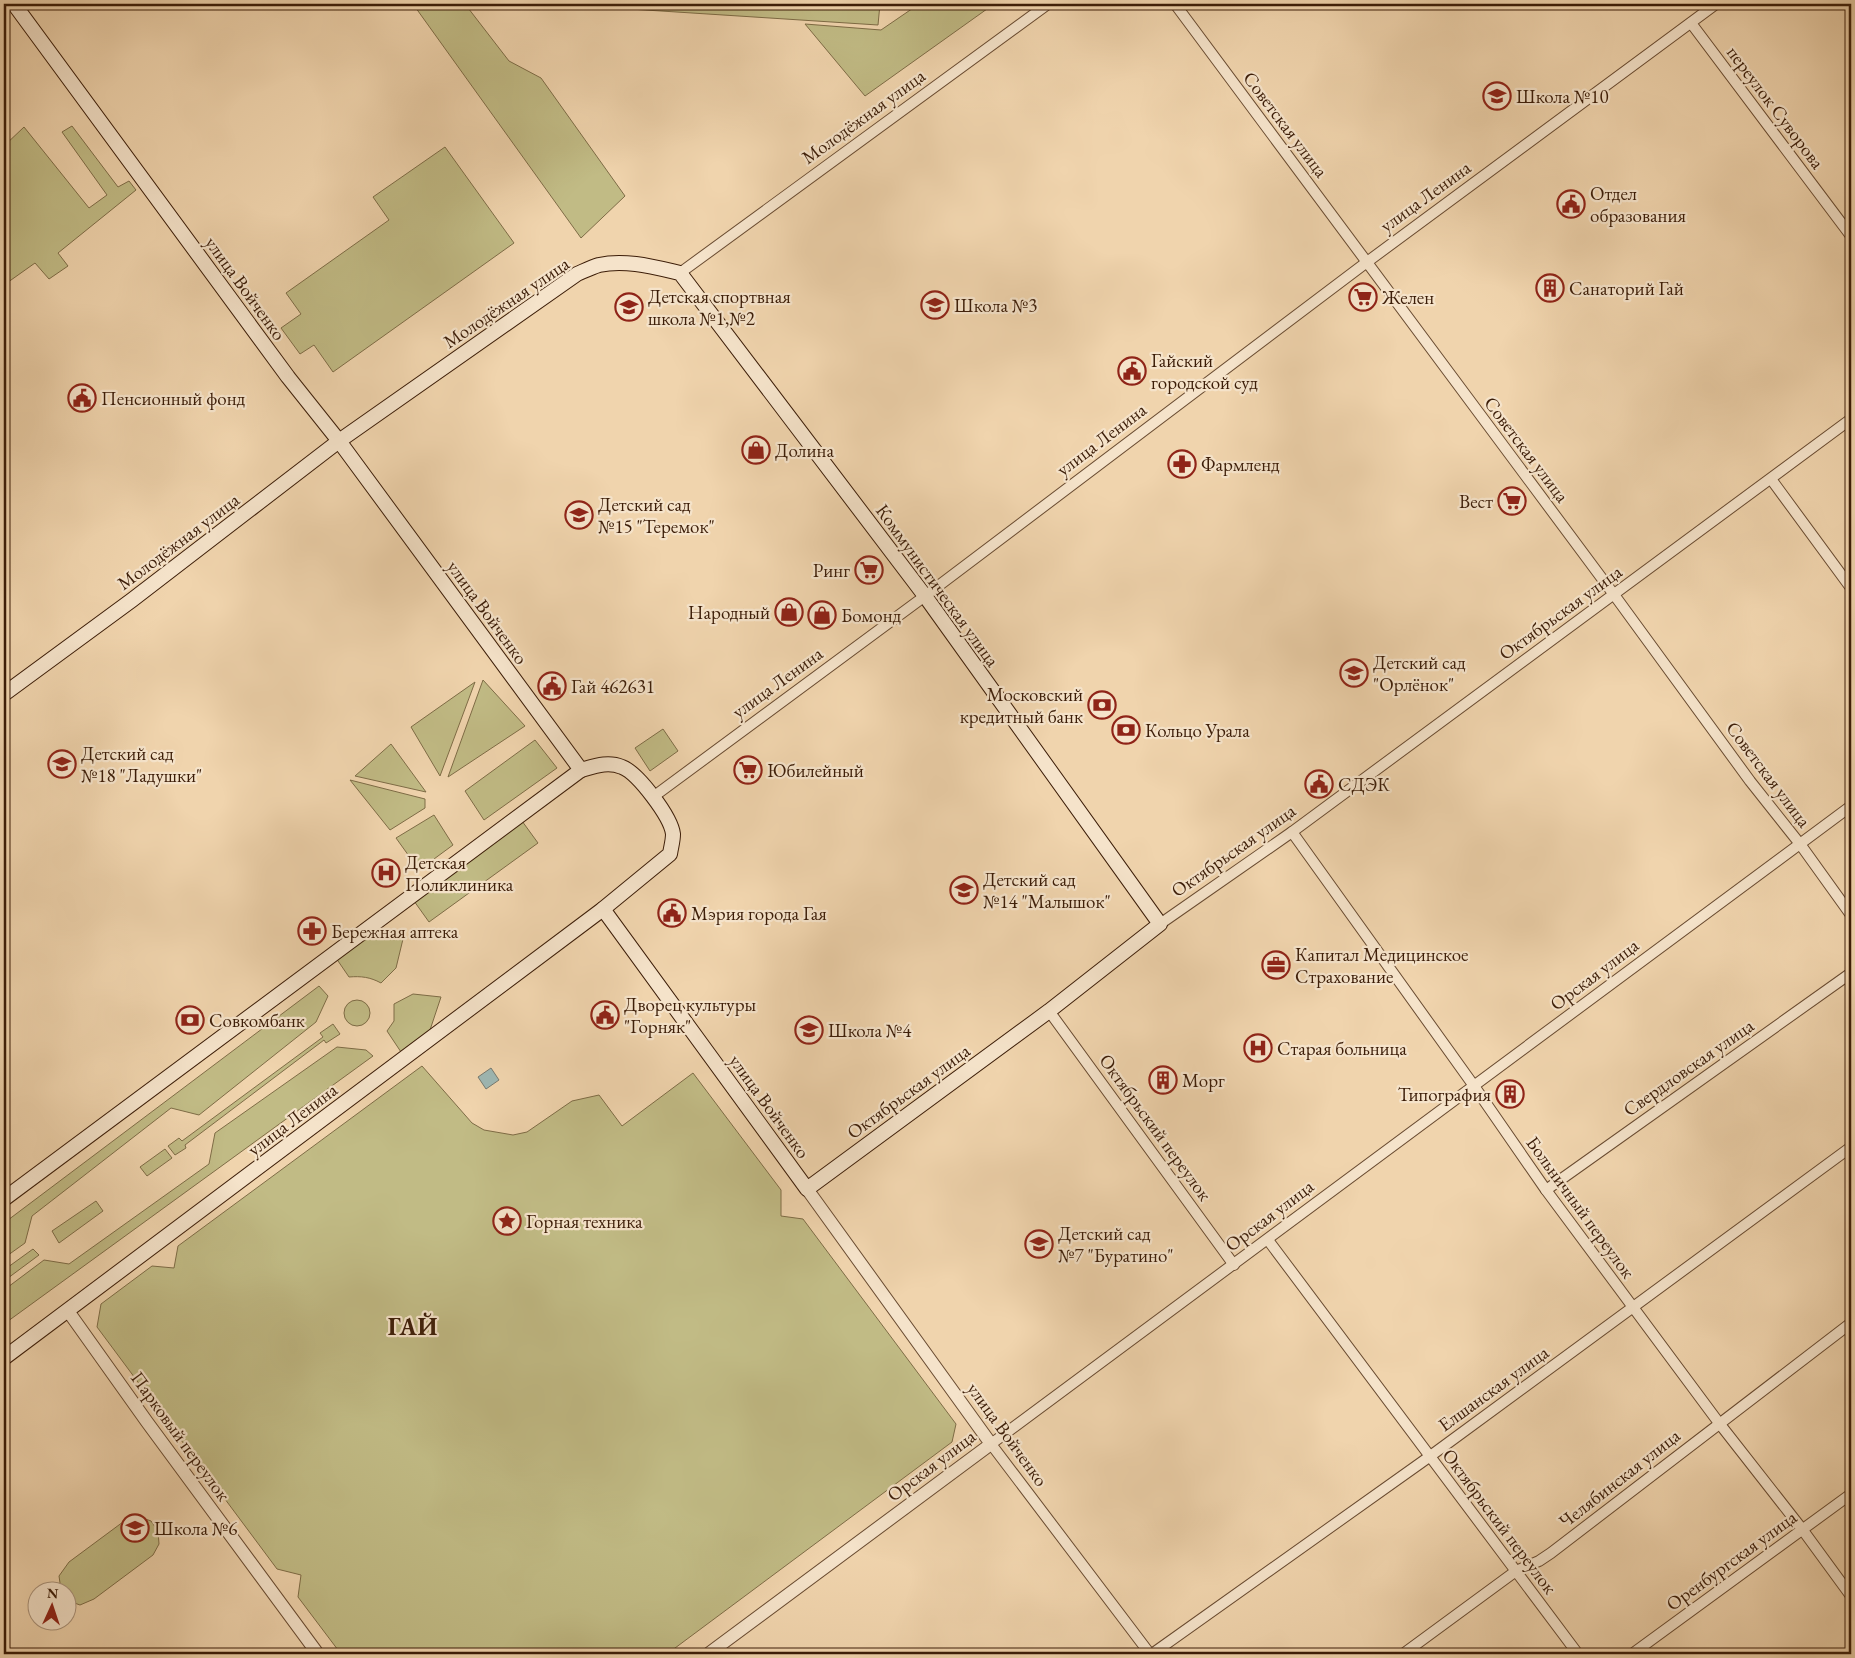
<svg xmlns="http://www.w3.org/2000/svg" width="1855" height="1658" font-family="'EB Garamond',serif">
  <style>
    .green { fill: #c1bb85; stroke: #7e6c46 }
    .water { fill: #9db7b3; stroke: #76796f }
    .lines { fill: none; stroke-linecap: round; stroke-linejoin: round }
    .minor-casing { stroke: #694b31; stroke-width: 12 }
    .tertiary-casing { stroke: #694b31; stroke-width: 14 }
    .secondary-casing { stroke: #3c1d08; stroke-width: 16 }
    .minor { stroke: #f5e3ca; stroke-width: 10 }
    .tertiary { stroke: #f5e3ca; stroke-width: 12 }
    .secondary { stroke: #f5e3ca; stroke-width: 14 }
    .labels { text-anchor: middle; stroke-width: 4.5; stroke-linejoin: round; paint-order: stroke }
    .poi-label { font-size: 19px; fill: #3c1d08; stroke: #f5e3ca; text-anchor: start }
    .street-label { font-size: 19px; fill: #3c1d08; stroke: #f5e3ca }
    .district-label { font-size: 24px; font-weight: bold; letter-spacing: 1px; fill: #3c1d08; stroke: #f5e3ca }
  </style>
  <rect width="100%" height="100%" fill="#f0d4ad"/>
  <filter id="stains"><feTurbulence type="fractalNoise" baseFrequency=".004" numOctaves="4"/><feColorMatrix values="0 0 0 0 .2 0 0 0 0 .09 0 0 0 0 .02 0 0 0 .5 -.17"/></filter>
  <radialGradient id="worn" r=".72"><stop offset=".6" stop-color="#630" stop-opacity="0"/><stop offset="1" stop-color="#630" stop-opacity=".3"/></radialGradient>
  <!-- green -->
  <g class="green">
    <polygon points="413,4 465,4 509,61 541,78 625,196 581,238"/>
    <polygon points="567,4 880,4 878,25 568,5"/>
    <polygon points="919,4 994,4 865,96 805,24 881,30"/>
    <polygon points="72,126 118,187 129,181 136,190 58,253 68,266 49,279 35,263 4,285 4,146 24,127 89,208 107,195 62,132"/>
    <polygon points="445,147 514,243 333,372 314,345 300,354 281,328 301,314 286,293 389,220 373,197"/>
    <polygon points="483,680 525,726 448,777"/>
    <polygon points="475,682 440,776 411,727"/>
    <polygon points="663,729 678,751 650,771 635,748"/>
    <polygon points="535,740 557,768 484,820 465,791"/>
    <polygon points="391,744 426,792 355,776"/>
    <polygon points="350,780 425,799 425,808 390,830"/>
    <polygon points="434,815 453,845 419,870 396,838"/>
    <polygon points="522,821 538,843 429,922 414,901"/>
    <path d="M 396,932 L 403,939 L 396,968 L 381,983 C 370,977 361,976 349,977 L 336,958 L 361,939 Z"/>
    <polygon points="319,986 328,996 316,1022 199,1115 171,1108 32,1216 25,1243 4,1258 4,1223"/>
    <polygon points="413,994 441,997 429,1033 401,1052 387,1031 394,1021 394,1004"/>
    <circle cx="357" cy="1013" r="13"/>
    <polygon points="333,1024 340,1034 326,1043 324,1040 185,1145 186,1148 175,1155 168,1146 179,1138 182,1141 323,1037 320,1033"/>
    <polygon points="337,1047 366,1050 373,1056 4,1324 4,1290 44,1260 69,1264 209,1164 215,1133"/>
    <polygon points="422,1066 472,1123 484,1130 513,1135 527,1132 572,1101 599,1095 622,1126 693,1073 781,1190 781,1216 803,1219 956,1424 952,1442 667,1654 341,1654 298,1597 301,1575 277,1569 97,1327 101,1304 152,1266 174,1268 178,1246"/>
    <polygon points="165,1149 172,1158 147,1176 140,1167"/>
    <polygon points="96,1201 103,1211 59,1243 52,1231"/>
    <polygon points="33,1249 39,1255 4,1281 4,1270"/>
    <polygon points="140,1517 151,1521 158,1531 159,1544 153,1555 94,1599 80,1605 69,1601 68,1590 61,1590 59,1576 69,1562 127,1519"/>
  </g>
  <!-- water -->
  <polygon class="water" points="491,1068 499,1080 486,1089 478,1077"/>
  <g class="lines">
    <!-- minor casing -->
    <g class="minor-casing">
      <g id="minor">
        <polyline points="1175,4 1615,596 1750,781 1800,844 1851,915"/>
        <polyline points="1691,23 1851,236"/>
        <polyline points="680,273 1048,4"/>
        <polyline points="1771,479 1851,588"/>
        <polyline points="653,797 925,596 1367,262 1716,4"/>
        <polyline points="1292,832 1474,1086 1546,1190 1719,1423 1802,1529 1851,1596"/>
        <polyline points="1160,924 1292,832 1851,419"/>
        <polyline points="1049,1011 1234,1265"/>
        <polyline points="1546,1190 1851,973"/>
        <polyline points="1268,1240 1578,1654"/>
        <polyline points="1150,1654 991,1444 1851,806"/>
        <polyline points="1152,1654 1429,1457 1851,1147"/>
        <polyline points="1403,1654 1516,1571 1539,1561 1551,1553 1851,1323"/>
        <polyline points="1632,1654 1851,1494"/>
      </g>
    </g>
    <!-- tertiary casing -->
    <g class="tertiary-casing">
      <g id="tertiary">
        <polyline points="68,1311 147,1422 318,1654"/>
        <polyline points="708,1654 991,1444 807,1189"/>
      </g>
    </g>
    <!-- secondary casing -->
    <g class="secondary-casing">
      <g id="secondary">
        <path d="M 4,694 L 132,600 L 339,441 L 577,274 C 584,271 592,267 599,265 C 625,259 654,267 680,273 L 925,596 L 1160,924 L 1049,1011 L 807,1189 L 603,909"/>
        <polyline points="4,1199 581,770"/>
        <path d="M 4,1358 L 603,909 L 670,854 C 671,847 673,841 673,834 C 671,817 638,773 622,767 C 608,761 595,766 581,770 L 339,441 L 288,377 L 14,4"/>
      </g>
    </g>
    <!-- minor -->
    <use href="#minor" class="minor"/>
    <!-- tertiary -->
    <use href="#tertiary" class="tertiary"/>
    <!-- secondary -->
    <use href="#secondary" class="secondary"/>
  </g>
  <!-- icons -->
  <defs>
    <g id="school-ring" transform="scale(1.4375)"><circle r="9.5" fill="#f5e3ca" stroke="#8f2418" stroke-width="1.5"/><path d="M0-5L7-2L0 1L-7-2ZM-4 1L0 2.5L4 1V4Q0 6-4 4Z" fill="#8f2418"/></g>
    <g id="civic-ring" transform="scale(1.4375)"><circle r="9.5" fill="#f5e3ca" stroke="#8f2418" stroke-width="1.5"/><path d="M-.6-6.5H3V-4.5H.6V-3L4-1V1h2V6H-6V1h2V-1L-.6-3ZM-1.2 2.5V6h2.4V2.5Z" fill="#8f2418"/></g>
    <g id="building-ring" transform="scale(1.4375)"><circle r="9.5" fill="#f5e3ca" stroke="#8f2418" stroke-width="1.5"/><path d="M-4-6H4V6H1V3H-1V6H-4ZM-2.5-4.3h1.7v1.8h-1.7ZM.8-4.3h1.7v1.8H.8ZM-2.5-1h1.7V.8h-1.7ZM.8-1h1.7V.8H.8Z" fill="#8f2418"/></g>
    <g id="supermarket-ring" transform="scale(1.4375)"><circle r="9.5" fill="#f5e3ca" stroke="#8f2418" stroke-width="1.5"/><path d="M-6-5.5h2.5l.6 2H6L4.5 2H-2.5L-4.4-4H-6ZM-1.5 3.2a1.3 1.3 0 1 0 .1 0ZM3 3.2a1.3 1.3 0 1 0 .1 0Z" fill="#8f2418"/></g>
    <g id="shop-ring" transform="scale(1.4375)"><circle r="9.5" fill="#f5e3ca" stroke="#8f2418" stroke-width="1.5"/><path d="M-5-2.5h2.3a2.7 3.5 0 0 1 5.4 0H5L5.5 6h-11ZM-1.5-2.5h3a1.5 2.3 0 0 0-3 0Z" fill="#8f2418"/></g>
    <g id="pharmacy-ring" transform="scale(1.4375)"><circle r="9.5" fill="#f5e3ca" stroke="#8f2418" stroke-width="1.5"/><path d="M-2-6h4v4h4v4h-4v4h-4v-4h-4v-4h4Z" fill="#8f2418"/></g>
    <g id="bank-ring" transform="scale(1.4375)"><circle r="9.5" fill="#f5e3ca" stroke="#8f2418" stroke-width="1.5"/><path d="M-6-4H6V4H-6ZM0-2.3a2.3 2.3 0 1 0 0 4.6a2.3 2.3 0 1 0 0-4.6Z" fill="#8f2418"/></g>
    <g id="hospital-ring" transform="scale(1.4375)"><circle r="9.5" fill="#f5e3ca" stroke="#8f2418" stroke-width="1.5"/><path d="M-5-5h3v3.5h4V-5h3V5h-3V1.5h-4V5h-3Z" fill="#8f2418"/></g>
    <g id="office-ring" transform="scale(1.4375)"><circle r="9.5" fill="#f5e3ca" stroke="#8f2418" stroke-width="1.5"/><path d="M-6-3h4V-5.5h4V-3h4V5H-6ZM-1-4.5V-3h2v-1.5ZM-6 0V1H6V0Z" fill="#8f2418"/></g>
    <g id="sight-ring" transform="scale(1.4375)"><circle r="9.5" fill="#f5e3ca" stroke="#8f2418" stroke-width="1.5"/><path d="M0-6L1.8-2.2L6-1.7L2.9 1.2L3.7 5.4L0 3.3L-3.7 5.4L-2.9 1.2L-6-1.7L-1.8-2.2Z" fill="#8f2418"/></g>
  </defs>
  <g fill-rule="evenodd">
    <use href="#school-ring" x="1497" y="96"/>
    <use href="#civic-ring" x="1571" y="204"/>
    <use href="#building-ring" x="1550" y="288"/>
    <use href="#supermarket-ring" x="1363" y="297"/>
    <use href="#school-ring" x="935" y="305"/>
    <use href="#school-ring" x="629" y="307"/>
    <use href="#civic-ring" x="1132" y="371"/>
    <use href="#civic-ring" x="82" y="398"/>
    <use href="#shop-ring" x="756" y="450"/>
    <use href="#pharmacy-ring" x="1182" y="464"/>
    <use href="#supermarket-ring" x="1512" y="501"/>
    <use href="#school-ring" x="579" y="515"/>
    <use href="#supermarket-ring" x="869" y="570"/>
    <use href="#shop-ring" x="789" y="612"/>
    <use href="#shop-ring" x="822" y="615"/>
    <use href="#school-ring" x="1354" y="673"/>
    <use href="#civic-ring" x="552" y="686"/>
    <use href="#bank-ring" x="1102" y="705"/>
    <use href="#bank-ring" x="1126" y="730"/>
    <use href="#school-ring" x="62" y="764"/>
    <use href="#supermarket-ring" x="748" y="770"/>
    <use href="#civic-ring" x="1319" y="784"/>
    <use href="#hospital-ring" x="386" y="873"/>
    <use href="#school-ring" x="964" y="890"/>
    <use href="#civic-ring" x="672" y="913"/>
    <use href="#pharmacy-ring" x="312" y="931"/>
    <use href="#office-ring" x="1276" y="965"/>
    <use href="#civic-ring" x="605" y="1015"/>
    <use href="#bank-ring" x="190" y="1020"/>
    <use href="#school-ring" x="809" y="1030"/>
    <use href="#hospital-ring" x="1258" y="1048"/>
    <use href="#building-ring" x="1163" y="1080"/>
    <use href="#building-ring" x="1510" y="1094"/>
    <use href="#sight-ring" x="507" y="1221"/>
    <use href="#school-ring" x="1039" y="1244"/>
    <use href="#school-ring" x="135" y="1528"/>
  </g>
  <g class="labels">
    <!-- poi labels -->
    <g class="poi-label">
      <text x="1516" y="103">Школа №10</text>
      <text x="1590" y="200">Отдел<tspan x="1590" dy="22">образования</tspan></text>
      <text x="1569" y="295">Санаторий Гай</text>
      <text x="648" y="303">Детская спортвная<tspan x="648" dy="22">школа №1,№2</tspan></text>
      <text x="1382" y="304">Желен</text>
      <text x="954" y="312">Школа №3</text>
      <text x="1151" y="367">Гайский<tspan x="1151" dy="22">городской суд</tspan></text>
      <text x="101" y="405">Пенсионный фонд</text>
      <text x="775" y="457">Долина</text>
      <text x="1201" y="471">Фармленд</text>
      <text x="1493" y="508" text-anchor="end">Вест</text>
      <text x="598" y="511">Детский сад<tspan x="598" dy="22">№15 "Теремок"</tspan></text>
      <text x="850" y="577" text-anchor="end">Ринг</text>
      <text x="770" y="619" text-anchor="end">Народный</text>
      <text x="841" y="622">Бомонд</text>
      <text x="1373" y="669">Детский сад<tspan x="1373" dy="22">"Орлёнок"</tspan></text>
      <text x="571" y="693">Гай 462631</text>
      <text x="1083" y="701" text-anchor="end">Московский<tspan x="1083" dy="22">кредитный банк</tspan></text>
      <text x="1145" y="737">Кольцо Урала</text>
      <text x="81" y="760">Детский сад<tspan x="81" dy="22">№18 "Ладушки"</tspan></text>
      <text x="767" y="777">Юбилейный</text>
      <text x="1338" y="791">СДЭК</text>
      <text x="405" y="869">Детская<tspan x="405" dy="22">Поликлиника</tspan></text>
      <text x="983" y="886">Детский сад<tspan x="983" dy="22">№14 "Малышок"</tspan></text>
      <text x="691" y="920">Мэрия города Гая</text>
      <text x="331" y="938">Бережная аптека</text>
      <text x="1295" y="961">Капитал Медицинское<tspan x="1295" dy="22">Страхование</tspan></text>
      <text x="624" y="1011">Дворец культуры<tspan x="624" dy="22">"Горняк"</tspan></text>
      <text x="209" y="1027">Совкомбанк</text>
      <text x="828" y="1037">Школа №4</text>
      <text x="1277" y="1055">Старая больница</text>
      <text x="1182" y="1087">Морг</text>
      <text x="1491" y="1101" text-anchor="end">Типография</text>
      <text x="526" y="1228">Горная техника</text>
      <text x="1058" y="1240">Детский сад<tspan x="1058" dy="22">№7 "Буратино"</tspan></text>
      <text x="154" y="1535">Школа №6</text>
    </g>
    <!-- street labels -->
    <g class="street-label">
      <text transform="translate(1776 107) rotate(53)" y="7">переулок Суворова</text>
      <text transform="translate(863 116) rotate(-36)" y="7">Молодёжная улица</text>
      <text transform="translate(1286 124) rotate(53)" y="7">Советская улица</text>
      <text transform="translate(1425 196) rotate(-36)" y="7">улица Ленина</text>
      <text transform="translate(246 288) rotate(54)" y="7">улица Войченко</text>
      <text transform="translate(506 302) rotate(-34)" y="7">Молодёжная улица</text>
      <text transform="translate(1101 439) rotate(-37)" y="7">улица Ленина</text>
      <text transform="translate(1527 449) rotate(53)" y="7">Советская улица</text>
      <text transform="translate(178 541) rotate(-37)" y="7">Молодёжная улица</text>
      <text transform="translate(938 585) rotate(54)" y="7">Коммунистическая улица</text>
      <text transform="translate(488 612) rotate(54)" y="7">улица Войченко</text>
      <text transform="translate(1560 612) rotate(-36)" y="7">Октябрьская улица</text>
      <text transform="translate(777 682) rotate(-36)" y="7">улица Ленина</text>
      <text transform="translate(1769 774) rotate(53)" y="7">Советская улица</text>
      <text transform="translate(1233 850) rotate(-35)" y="7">Октябрьская улица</text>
      <text transform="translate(1594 974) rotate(-37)" y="7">Орская улица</text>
      <text transform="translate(1688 1067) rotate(-35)" y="7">Свердловская улица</text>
      <text transform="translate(908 1091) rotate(-36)" y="7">Октябрьская улица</text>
      <text transform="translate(770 1106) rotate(54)" y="7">улица Войченко</text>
      <text transform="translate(292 1119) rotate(-37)" y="7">улица Ленина</text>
      <text transform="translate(1156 1127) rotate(54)" y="7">Октябрьский переулок</text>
      <text transform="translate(1581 1207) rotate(54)" y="7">Больничный переулок</text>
      <text transform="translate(1269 1215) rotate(-37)" y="7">Орская улица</text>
      <text transform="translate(1493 1388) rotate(-36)" y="7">Елшанская улица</text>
      <text transform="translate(1008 1434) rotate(54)" y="7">улица Войченко</text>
      <text transform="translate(181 1436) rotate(54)" y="7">Парковый переулок</text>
      <text transform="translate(931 1465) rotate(-37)" y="7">Орская улица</text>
      <text transform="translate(1619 1478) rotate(-38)" y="7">Челябинская улица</text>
      <text transform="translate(1500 1521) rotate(53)" y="7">Октябрьский переулок</text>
      <text transform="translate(1731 1560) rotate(-36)" y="7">Оренбургская улица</text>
    </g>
    <!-- district labels -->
    <g class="district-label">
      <text x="413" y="1335">ГАЙ</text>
    </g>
  </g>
  <!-- margin -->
  <rect width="1855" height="1658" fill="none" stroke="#f0d4ad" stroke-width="20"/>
  <rect x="5" y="5" width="1845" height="1648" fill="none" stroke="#3c1d08" stroke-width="2.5"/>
  <rect x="10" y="10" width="1835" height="1638" fill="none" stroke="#3c1d08"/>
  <!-- north arrow -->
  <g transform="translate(52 1606) rotate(3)"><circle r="24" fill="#f5e3ca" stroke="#ab947c"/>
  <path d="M0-4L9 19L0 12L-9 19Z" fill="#8f2418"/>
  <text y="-8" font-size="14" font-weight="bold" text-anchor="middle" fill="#3c1d08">N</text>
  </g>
  <rect width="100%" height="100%" filter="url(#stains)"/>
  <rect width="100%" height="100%" fill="url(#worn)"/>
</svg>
